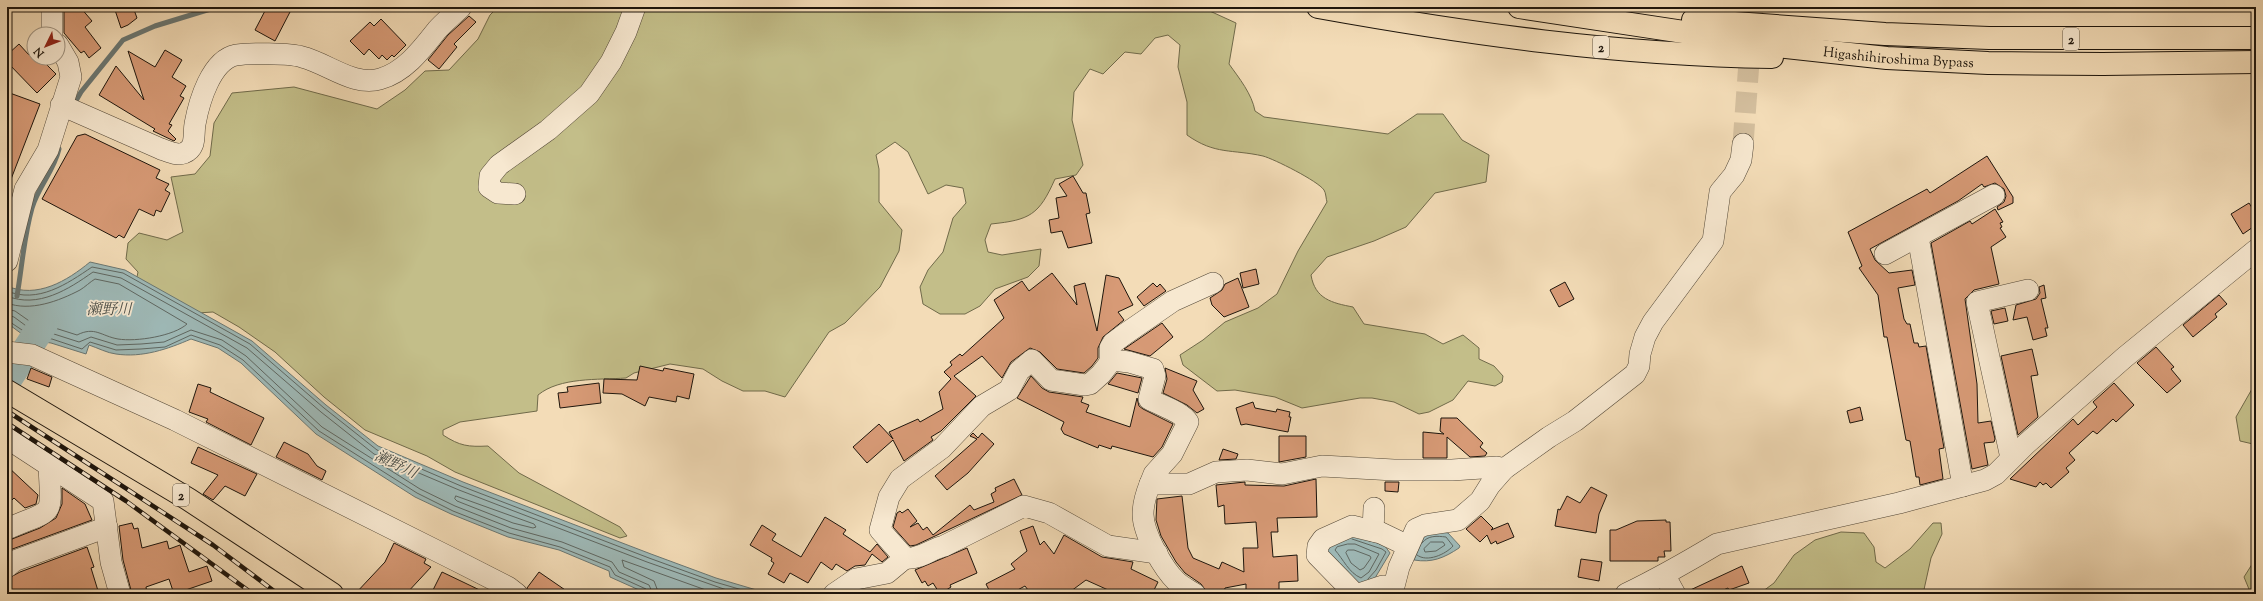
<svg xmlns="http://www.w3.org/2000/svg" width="2263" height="601" font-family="'Sorts Mill Goudy','Noto Serif JP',serif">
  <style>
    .green { fill: #c3be89; stroke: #706a4a }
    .water { fill: #9eb9b7; stroke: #6a7773 }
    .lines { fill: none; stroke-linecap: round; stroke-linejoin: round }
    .shore { stroke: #5e6762; stroke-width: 1 }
    .stream { stroke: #6a7773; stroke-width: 5 }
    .river { stroke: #9eb9b7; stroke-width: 29 }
    .building { fill: #d79a76; stroke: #1d150c }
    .minor-tunnel { stroke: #d3be9d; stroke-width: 21; stroke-dasharray: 21 10; stroke-linecap: butt }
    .minor-casing { stroke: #524737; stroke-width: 22 }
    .highway-casing { stroke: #1d150c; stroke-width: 24 }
    .minor { stroke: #f7e8d0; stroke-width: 21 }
    .highway { stroke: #f3dcb7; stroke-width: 22 }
    .rail-casing { stroke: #1d150c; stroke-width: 4.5 }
    .rail { stroke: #f7e8d0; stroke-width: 3; stroke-dasharray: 9; stroke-linecap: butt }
    .labels { text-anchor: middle; stroke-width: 3.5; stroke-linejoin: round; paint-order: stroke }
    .shield { fill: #f7e8d0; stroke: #5e5447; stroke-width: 1 }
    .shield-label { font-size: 13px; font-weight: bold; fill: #1d150c }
    .street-label { font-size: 14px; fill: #1d150c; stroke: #f7e8d0 }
    .water-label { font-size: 15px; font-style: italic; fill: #4a4e48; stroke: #f7e8d0 }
  </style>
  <rect width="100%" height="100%" fill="#f3dcb7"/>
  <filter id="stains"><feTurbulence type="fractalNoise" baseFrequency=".005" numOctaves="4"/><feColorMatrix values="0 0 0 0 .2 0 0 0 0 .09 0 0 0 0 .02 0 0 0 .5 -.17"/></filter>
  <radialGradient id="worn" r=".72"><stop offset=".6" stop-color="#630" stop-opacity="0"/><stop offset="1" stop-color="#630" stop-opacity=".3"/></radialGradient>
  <!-- green -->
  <g class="green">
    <path d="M 498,7 L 1201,7 L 1236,23 L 1229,64 C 1239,78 1252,94 1255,111 L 1264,117 L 1388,134 L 1417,114 L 1443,114 L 1462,140 L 1489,155 L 1486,182 L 1435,193 L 1406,227 L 1374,241 L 1327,257 L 1311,275 C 1315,299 1332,303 1353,307 L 1364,324 L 1425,334 L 1443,344 L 1463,335 L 1479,348 L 1479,359 L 1494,366 L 1503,376 L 1502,382 L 1495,386 L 1468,381 L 1453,400 L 1429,412 L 1419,414 L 1394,402 L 1372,398 L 1360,398 L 1302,408 L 1275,397 L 1235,390 L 1217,391 L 1183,365 L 1180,355 L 1203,340 L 1225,322 L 1258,308 L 1277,294 L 1298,251 L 1327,202 C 1326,199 1326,193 1324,190 C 1318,181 1274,159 1263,156 C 1232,149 1215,155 1187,135 L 1187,102 L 1178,67 L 1180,45 L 1168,35 L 1155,38 L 1141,54 L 1125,52 L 1103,74 L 1090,69 L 1074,92 L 1072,120 L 1083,165 L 1076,175 L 1055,179 C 1039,215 1030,220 991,224 L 985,240 L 988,252 L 1002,255 L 1041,249 L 1039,266 L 1028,277 L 995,289 L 980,306 L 965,314 L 940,314 L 923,304 L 920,287 L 928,270 L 943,252 L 953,218 L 966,203 L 963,188 L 946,185 L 928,194 L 908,152 L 895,142 L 876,155 L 879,169 L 879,202 L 902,230 L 899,251 L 880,287 L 845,323 L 829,332 L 785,397 L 765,391 L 743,391 L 722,381 L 703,369 L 670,364 L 634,373 L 626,378 C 598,380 560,377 538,395 L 537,411 L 460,422 L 443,430 L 443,435 C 460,446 468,447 488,446 L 519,473 L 620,527 L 627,536 L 620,538 L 455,472 L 427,456 L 365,430 L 324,397 L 275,352 L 239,327 L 213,312 L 181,314 L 134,291 L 138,272 L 126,259 L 128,243 L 139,233 L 167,240 L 183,232 L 171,177 L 195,174 L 210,156 L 214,123 L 232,93 L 294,87 L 377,109 L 405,90 L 425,71 L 449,70 L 478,39 L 490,15 Z"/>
    <polygon points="2256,382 2256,441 2253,444 2240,441 2236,417"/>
    <polygon points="1933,523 1941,523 1942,534 1931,558 1923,594 1759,594 1774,583 1794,555 1815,540 1841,532 1864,533 1874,547 1876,562 1885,568 1910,549"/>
    <polygon points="2256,558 2256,594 2251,594 2244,577"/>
  </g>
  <!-- water -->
  <g class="water">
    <path d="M 90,262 L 125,270 L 252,341 L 326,405 L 378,446 L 463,482 L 651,554 L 716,578 L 770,594 L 648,594 L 610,577 L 609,571 L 559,550 L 508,537 L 451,514 L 415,497 L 316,434 L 241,363 L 218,348 L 191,339 C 168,349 142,358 116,354 C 107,353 98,348 89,345 L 86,354 L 51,343 L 30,340 L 7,323 L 7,286 C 37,299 67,281 90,262 Z"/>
    <path d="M 1439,532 L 1448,533 L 1460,546 L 1459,548 C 1444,558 1432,563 1414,560 L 1425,535 Z"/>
    <polygon points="1357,535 1385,546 1390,553 1375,578 1356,587 1324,547"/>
  </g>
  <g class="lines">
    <!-- shore -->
    <g class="shore">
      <path d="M 7,291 C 38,304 67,284 92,267 L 123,273 L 250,344 L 324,408 L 377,450 L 461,486 L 649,558 L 715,582 L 756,594"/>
      <path d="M 7,296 C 38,309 69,289 93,272 L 121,278 L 247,348 L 321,412 L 374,454 L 459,490 L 647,562 L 738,594"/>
      <path d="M 7,303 C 30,312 59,301 80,290 C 85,287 90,282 95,279 L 119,284 L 187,324 C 174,336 136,342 118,339 C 101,336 95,326 77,335 L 55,328 L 35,325 L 15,311 L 7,309"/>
      <polyline points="7,315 14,317 33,331 54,334 79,342 91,337 117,345 141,344 164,342 191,330 222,340 246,356 322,427 420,489 455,506 511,528 562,542 612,562 619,572 649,585 653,594"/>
      <polyline points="7,320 31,336 52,339 82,349 90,342 116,350 141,349 165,347 191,335 220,345 243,360 319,431 417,493 453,511 509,533 560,547 610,567 615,575 646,589 648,594"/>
      <polygon points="456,496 534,524 536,527 533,528 513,523 457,501 455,499"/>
      <polyline points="1352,539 1382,549 1386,552 1376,570 1368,579"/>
      <polygon points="1431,542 1443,542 1445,545 1436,551 1425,552 1424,549"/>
      <path d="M 1348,544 L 1355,544 L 1379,554 L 1369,572 L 1361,578 C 1349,573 1343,559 1335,550 L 1337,547 Z"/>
      <polygon points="1348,550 1354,550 1370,556 1371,558 1364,568 1360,570 1351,563 1346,553"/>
      <path d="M 1417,555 C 1427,563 1446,554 1453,546 L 1446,537 C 1437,536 1428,535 1422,543"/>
      <polyline points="659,594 654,581 624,567 622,560 717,594"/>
    </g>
    <!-- stream -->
    <g class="stream">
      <polyline points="73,106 81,92 123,40 155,26 217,7"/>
      <path d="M 17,296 C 22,267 24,236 32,208 C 38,187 54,171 59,149"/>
    </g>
    <!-- river -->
    <polyline class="river" points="7,380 44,323"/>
  </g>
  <!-- building -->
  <g class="building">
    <polygon points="64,7 80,7 92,21 85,27 101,48 89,58 84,51 81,53 64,33"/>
    <polygon points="114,7 133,7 137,18 128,25 121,28"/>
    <polygon points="267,7 280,7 290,12 275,41 255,30"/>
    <polygon points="469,16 476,22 454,44 457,47 439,69 428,60 448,35"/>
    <polygon points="381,19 406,45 394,57 392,55 387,60 382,55 379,59 369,49 364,55 350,41 370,22 374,26"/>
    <polygon points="19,44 29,55 33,51 34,58 40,58 56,74 37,93 7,62 7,55"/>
    <polygon points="165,50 182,60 172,77 186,86 180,96 184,98 169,124 172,125 168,131 176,139 174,141 153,131 155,129 99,95 116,66 144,100 128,51 155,67"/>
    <polygon points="7,92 40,104 8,187 7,187"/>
    <polygon points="85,134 160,170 156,178 169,184 165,190 170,193 161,212 156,210 154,216 139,209 124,238 119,235 116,238 42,199 77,136"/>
    <polygon points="1987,156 2013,197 2013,203 1998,210 1997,207 2004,202 2006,196 2004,189 1995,183 1984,187 1982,184 1958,201 1870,249 1875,260 1889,273 1912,270 1915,285 1898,288 1904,319 1907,324 1910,324 1914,343 1918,343 1919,347 1926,346 1944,448 1939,449 1943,479 1920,485 1919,477 1916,477 1910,441 1906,440 1887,337 1884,337 1878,295 1859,268 1862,266 1848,232 1927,189 1930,193"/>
    <polygon points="1073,176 1083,193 1086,193 1090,213 1086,214 1092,243 1068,248 1062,231 1051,233 1049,220 1059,218 1056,198 1067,196 1059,184"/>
    <polygon points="2249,203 2256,214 2256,225 2243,234 2231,214"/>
    <polygon points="1995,209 2003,222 2000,223 2002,227 2000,228 2006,237 1991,247 1999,284 1974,290 1965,299 1977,384 1978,423 1991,421 1995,439 1994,442 1984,443 1988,465 1972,469 1931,243 1970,221 1972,224"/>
    <polygon points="1256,269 1259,284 1243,288 1240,273"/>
    <polygon points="1052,273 1077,305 1074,286 1085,283 1097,331 1106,275 1119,278 1133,305 1118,312 1124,320 1103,337 1098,348 1098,358 1092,366 1084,373 1057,369 1040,352 1030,348 1011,362 1002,378 982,356 954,376 976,396 941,431 931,437 933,440 904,461 893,440 867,463 853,447 879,424 893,439 889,432 918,419 920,422 943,409 939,392 951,379 944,372 952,365 950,362 960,354 962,356 1004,318 994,300 1022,281 1029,291"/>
    <polygon points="1238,278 1249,307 1224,317 1212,305 1210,298 1222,290 1225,284"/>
    <polygon points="1565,282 1574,299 1559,307 1550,290"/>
    <polygon points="1153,283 1157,287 1160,284 1166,291 1144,306 1137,297"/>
    <polygon points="2044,285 2046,298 2041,299 2048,328 2045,328 2047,336 2033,340 2027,317 2013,320 2016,305 2036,299 2040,293 2039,287"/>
    <polygon points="2219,295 2227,304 2215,314 2217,317 2193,337 2183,325"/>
    <polygon points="2005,308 2008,321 1994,324 1991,311"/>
    <polygon points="1162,323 1173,337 1150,356 1124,349"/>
    <polygon points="2156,347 2174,367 2171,369 2181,381 2167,393 2137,363"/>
    <polygon points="2032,349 2038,375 2031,376 2038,417 2018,435 2001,356"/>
    <polygon points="640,366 663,371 664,368 694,374 689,399 677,396 676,402 649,397 645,406 622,394 603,393 604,379 637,380"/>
    <polygon points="31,368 52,377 49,387 27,379"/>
    <polygon points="1165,368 1197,381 1193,390 1204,409 1197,413 1187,405 1163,393 1167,379"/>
    <polygon points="1117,373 1142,378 1138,393 1108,384"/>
    <polygon points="1031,376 1042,388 1049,392 1083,397 1081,402 1089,405 1086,412 1130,427 1137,398 1139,406 1143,409 1173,424 1162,447 1153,457 1112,446 1111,449 1099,445 1098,448 1064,434 1061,429 1064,422 1017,398"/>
    <polygon points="599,383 601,403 560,408 558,393 568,392 567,387"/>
    <polygon points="2114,383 2134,405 2116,422 2113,419 2097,434 2093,431 2069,453 2075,460 2066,468 2069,472 2051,488 2046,483 2043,485 2040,482 2036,487 2010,479 2073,419 2078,425 2097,407 2093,402"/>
    <polygon points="198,384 211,388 210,392 264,418 251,445 206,422 208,419 189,412"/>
    <polygon points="1253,402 1255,408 1276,412 1277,409 1290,412 1289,417 1291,417 1288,432 1246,424 1241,425 1236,408"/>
    <polygon points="1860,407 1863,420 1850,423 1847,411"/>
    <polygon points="1441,418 1457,418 1483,443 1480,447 1487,453 1485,456 1470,457 1447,437 1447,458 1423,458 1423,432 1444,434 1440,431"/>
    <polygon points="973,433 978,438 982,433 994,444 968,473 947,490 935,476 977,439 970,436"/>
    <polygon points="1279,436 1306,436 1306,457 1279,462"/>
    <polygon points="284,442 308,454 317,466 326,471 322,480 276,457"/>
    <polygon points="198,447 257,474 245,496 225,486 213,500 203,494 218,475 191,463"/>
    <polygon points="1223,449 1238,454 1236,459 1219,460"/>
    <polygon points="7,466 38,495 36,504 25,508 14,498 7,505"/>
    <polygon points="1014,479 1022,495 916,545 910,546 893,527 897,513 900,511 902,513 908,509 917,521 910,527 918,523 923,530 927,527 933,535 970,505 974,510 994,502 991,494 996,491 995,488"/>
    <polygon points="1316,479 1317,517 1277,518 1278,532 1271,532 1273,557 1297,555 1298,581 1279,582 1279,590 1246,592 1246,584 1225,588 1223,594 1214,594 1206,591 1201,584 1185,573 1176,562 1161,536 1156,520 1157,499 1182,496 1188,548 1193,558 1219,569 1222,562 1244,572 1243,548 1258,548 1256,522 1225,524 1224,505 1218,507 1216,485 1245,482 1245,485 1284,486"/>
    <polygon points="1385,482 1399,482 1398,492 1385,491"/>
    <polygon points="1591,487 1607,495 1599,514 1596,533 1555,526 1558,509 1560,510 1567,496 1580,503"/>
    <polygon points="62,488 85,504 92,520 7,551 7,541 40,528 56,518 62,504"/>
    <polygon points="1481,516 1493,528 1491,530 1508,523 1514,537 1497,544 1496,541 1491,544 1487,535 1480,542 1466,529"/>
    <polygon points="825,517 846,530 843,534 870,552 877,544 888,557 882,562 872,554 865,565 855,566 847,571 836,564 832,570 821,562 808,583 790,573 784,583 768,574 774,563 771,561 772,558 750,545 762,525 776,534 772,540 801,557"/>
    <polygon points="1666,520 1666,522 1670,522 1671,551 1664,551 1665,557 1658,557 1658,561 1610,561 1610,530 1616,530 1637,521"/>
    <polygon points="132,523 134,529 138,528 142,548 167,541 169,549 180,545 189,572 207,566 212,581 174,594 169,579 146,587 147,594 132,594 123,560 119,526"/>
    <polygon points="1033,526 1040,545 1044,541 1054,554 1064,535 1102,557 1133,562 1131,569 1158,582 1152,594 1117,594 1086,580 1067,594 1031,594 1025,586 1010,594 991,594 986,584 1015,569 1011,564 1027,551 1020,531"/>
    <polygon points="394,543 426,559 424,563 431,567 406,594 355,594 385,562"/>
    <polygon points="87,547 94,567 91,568 99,594 7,594 7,579 20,572"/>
    <polygon points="967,548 977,573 950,585 951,587 940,594 933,583 928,586 925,581 922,583 915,570"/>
    <polygon points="1581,559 1602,562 1599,581 1578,577"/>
    <polygon points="1742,566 1749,583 1729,590 1728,588 1714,594 1687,594 1686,592"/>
    <polygon points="442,572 488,594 431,594"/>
    <polygon points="539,572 571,594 529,594 527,588"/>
  </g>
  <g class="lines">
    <!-- minor-tunnel -->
    <polyline class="minor-tunnel" points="1743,144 1753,7"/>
    <!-- minor casing -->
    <g class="minor-casing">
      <g id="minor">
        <polyline points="52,34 52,7"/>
        <path d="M 61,105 L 161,149 C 167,151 177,156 184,153 C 197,148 193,135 195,124 C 199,102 211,60 236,55 C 247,53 291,53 302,57 C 327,63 354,87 380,79 C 405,72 422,49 437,30 C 444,22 453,15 461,7"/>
        <polyline points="515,194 498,193 489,187 490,176 499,165 548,130 589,94 611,62 626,32 635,7"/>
        <polyline points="1918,237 1963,486"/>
        <polyline points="1885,254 1994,195"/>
        <polyline points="7,261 25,189 48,150 71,77 68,62 58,45"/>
        <polyline points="7,352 32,355 175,420 449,557 508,587 517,594"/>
        <polyline points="1110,362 1110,348 1113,343 1125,334 1173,301 1213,283"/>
        <polyline points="7,438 103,501 111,562 120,594"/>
        <polyline points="2011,458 1977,302 2028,290"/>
        <path d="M 1150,484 L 1154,474 L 1172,454 L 1188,422 C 1181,411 1161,406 1149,399 L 1155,376 L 1153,369 L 1129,362 L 1112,360 L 1101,374 L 1090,384 L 1085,385 L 1051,380 L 1032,360 L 1019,371 L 1009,390 L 982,406 L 942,448 L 900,479 L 889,497 L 880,530 L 905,558 C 919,560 931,549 944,546 L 1024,506 L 1049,513 L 1108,546 L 1157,553"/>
        <path d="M 7,529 C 57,507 51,520 49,464"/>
        <polyline points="1373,531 1374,508"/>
        <polyline points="7,567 14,561 107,527"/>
        <polyline points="1665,576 1675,594"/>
        <polyline points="834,594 856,579 887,573 905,558"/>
        <path d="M 1195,594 C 1189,590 1182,587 1177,582 C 1163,569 1143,533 1143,514 C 1143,503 1146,494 1150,484 L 1189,484 L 1216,472 L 1247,470 L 1282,474 L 1322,466 L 1394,470 L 1452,470 L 1497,467 L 1504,469"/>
        <polyline points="1355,594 1317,555 1318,546 1323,539 1352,526 1381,533 1408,546"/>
        <polyline points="1359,594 1383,586 1393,587"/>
        <polyline points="1392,594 1399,567 1416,529 1425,525 1458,520 1480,501 1490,485 1504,469 1549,437 1575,421 1635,374 1639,366 1640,354 1645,337 1653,322 1713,241 1720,192 1734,175 1741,160 1743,144"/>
        <path d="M 1626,594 C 1657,579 1687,562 1717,544 L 1899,503 L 1985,480 L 1996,474 L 2026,444 L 2125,357 L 2256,250"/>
      </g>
    </g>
    <!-- highway casing -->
    <g class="highway-casing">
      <g id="highway">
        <path d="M 1318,7 C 1468,34 1619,55 1772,57"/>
        <path id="s1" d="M 1519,7 L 1776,46 L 1887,58 L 1988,63 L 2103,64 L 2256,62"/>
        <polyline points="1693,20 1885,34 1989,38 2256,38"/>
        <polyline points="7,391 188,499 332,594"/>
      </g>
    </g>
    <!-- minor -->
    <use href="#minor" class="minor"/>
    <!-- highway -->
    <use href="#highway" class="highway"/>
    <!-- rail casing -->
    <g class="rail-casing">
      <g id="rail">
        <polyline points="7,411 213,545 278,594"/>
        <polyline points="7,423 126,501 253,594"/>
      </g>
    </g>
    <!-- rail -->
    <use href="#rail" class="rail"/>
  </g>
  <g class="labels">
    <!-- shield labels -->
    <g class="shield">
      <rect x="2063" y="28" width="16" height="22" rx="3"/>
      <rect x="1593" y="36" width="16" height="22" rx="3"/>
      <rect x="173" y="484" width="16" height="22" rx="3"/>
    </g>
    <g class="shield-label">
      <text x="2071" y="44">2</text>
      <text x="1601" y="52">2</text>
      <text x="181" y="500">2</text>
    </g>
    <!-- street labels -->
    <g class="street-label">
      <text dy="5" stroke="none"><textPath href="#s1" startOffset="383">Higashihiroshima Bypass</textPath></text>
    </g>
    <!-- water labels -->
    <g class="water-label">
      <text x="109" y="314">瀬野川</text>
      <text transform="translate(396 464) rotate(25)" y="5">瀬野川</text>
    </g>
  </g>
  <!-- margin -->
  <rect width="2263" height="601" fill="none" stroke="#f3dcb7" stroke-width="24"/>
  <rect x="8" y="8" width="2247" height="585" fill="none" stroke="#1d150c" stroke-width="2"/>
  <rect x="12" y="12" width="2239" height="577" fill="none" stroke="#1d150c"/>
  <!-- north arrow -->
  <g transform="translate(46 46) rotate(227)"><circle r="19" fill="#f7e8d0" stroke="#a09482"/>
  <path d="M0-3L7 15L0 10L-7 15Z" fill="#8f2418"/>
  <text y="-6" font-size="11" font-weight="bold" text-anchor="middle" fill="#1d150c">N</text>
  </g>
  <rect width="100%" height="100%" filter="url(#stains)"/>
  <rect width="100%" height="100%" fill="url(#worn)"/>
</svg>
